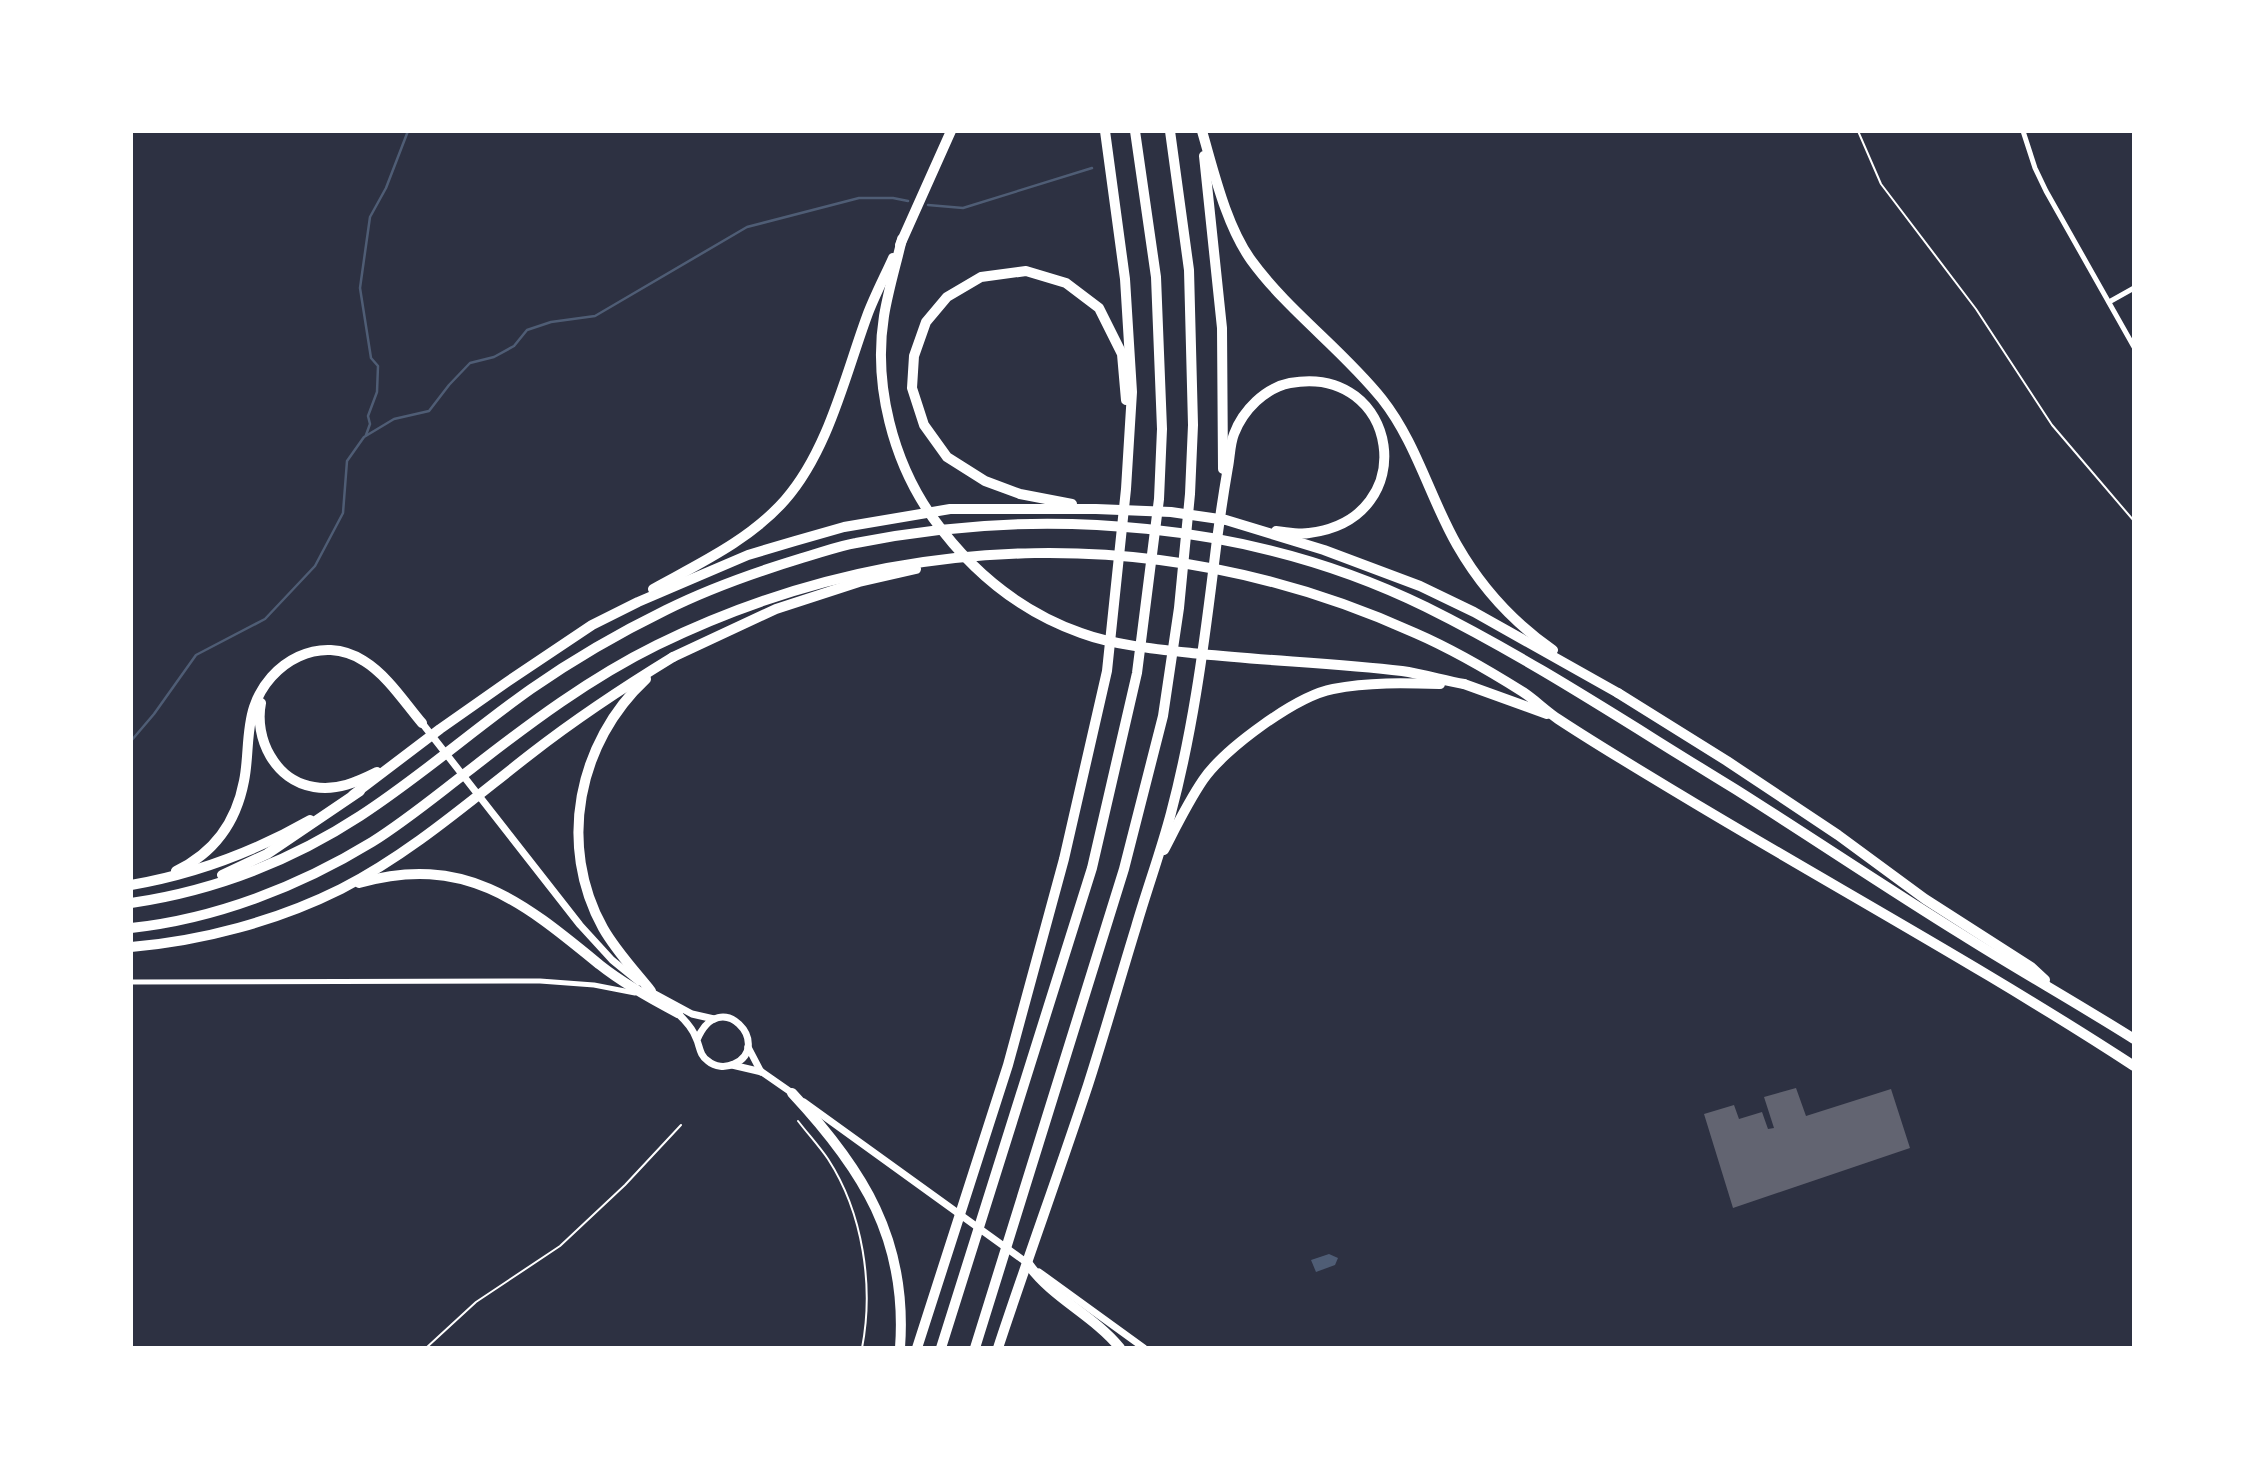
<svg xmlns="http://www.w3.org/2000/svg" width="2265" height="1479" font-family="'Fira Sans',sans-serif">
  <style>
    .water { fill: #4f5d75 }
    .lines { fill: none; stroke-linecap: round; stroke-linejoin: round }
    .stream { stroke: #4f5d75; stroke-width: 2.5 }
    .building { fill: #626471 }
    .path { stroke: #fff; stroke-width: 2 }
    .minor { stroke: #fff; stroke-width: 5 }
    .tertiary { stroke: #fff; stroke-width: 7 }
    .trunk { stroke: #fff; stroke-width: 10 }
    .motorway { stroke: #fff; stroke-width: 10 }
  </style>
  <rect width="100%" height="100%" fill="#2d3142"/>
  <!-- water -->
  <polygon class="water" points="1329,1254 1338,1258 1335,1265 1316,1272 1311,1260"/>
  <g class="lines">
    <!-- stream -->
    <g class="stream">
      <polyline points="928,205 963,208 1092,168"/>
      <polyline points="366,435 370,424 368,416 377,392 378,366 371,358 360,288 370,217 386,188 408,131"/>
      <polyline points="131,741 154,714 196,655 265,619 315,566 343,513 347,461 364,437 394,419 429,411 449,385 470,363 494,357 514,346 527,330 551,322 595,316 747,227 859,198 893,198 908,201"/>
    </g>
  </g>
  <!-- building -->
  <polygon class="building" points="1796,1088 1806,1116 1891,1089 1910,1148 1733,1208 1704,1114 1734,1105 1739,1119 1762,1112 1768,1129 1774,1128 1764,1097"/>
  <g class="lines">
    <!-- path -->
    <g class="path">
      <polyline points="1858,131 1881,184 1976,309 2052,425 2134,521"/>
      <path d="M 798,1121 C 808,1134 819,1146 828,1159 C 863,1213 874,1286 862,1348"/>
      <polyline points="426,1348 476,1302 560,1246 625,1185 681,1125"/>
    </g>
    <!-- minor -->
    <g class="minor">
      <polyline points="2023,131 2035,168 2046,191 2134,347"/>
      <polyline points="2109,302 2134,288"/>
      <polyline points="131,982 540,981 594,985 635,993"/>
    </g>
    <!-- tertiary -->
    <g class="tertiary">
      <polyline points="422,723 580,925 612,960 639,982"/>
      <polyline points="655,994 692,1014 714,1019"/>
      <path d="M 676,1012 C 684,1019 692,1027 696,1038 C 700,1046 699,1055 708,1061 C 715,1067 725,1068 734,1064 C 774,1046 720,984 697,1040"/>
      <polyline points="748,1047 761,1072"/>
      <polyline points="732,1065 762,1072 795,1095"/>
      <polyline points="804,1102 1030,1265"/>
      <polyline points="1039,1272 1144,1348"/>
    </g>
    <!-- trunk -->
    <g class="trunk">
      <path d="M 1202,131 C 1214,172 1226,225 1251,260 C 1288,311 1342,349 1382,399 C 1416,442 1430,498 1457,545 C 1481,587 1514,623 1553,650"/>
      <polyline points="1204,156 1222,328 1223,469"/>
      <path d="M 902,239 C 896,265 888,291 884,316 C 873,385 893,462 933,518 C 971,571 1019,611 1081,633 C 1116,646 1164,650 1201,654 C 1268,661 1335,663 1402,671 C 1422,674 1443,680 1464,684"/>
      <polyline points="900,245 951,131"/>
      <polyline points="1072,504 1020,494 985,481 947,457 924,425 912,388 914,356 926,322 947,297 981,277 1026,271 1066,283 1099,308 1122,354 1126,400"/>
      <path d="M 653,589 C 698,564 750,540 785,500 C 828,451 845,376 867,316 C 874,297 884,278 893,258"/>
      <path d="M 646,679 C 578,742 557,845 603,928 C 616,951 635,971 651,991"/>
      <path d="M 261,703 C 254,738 275,781 314,787 C 337,791 357,782 377,772"/>
      <polyline points="353,795 440,729 507,682 592,625 638,602 748,555 795,541 844,527 950,509 1096,509 1171,512 1226,520 1324,550 1420,586 1474,612 1618,693"/>
      <path d="M 1164,850 C 1176,827 1188,802 1203,780 C 1224,749 1296,696 1333,689 C 1369,682 1404,683 1440,684"/>
      <path d="M 176,871 C 214,853 236,823 244,781 C 249,757 246,731 254,707 C 269,662 321,633 364,661 C 387,675 405,703 422,723"/>
      <path d="M 359,883 C 465,853 523,902 600,965 C 624,984 651,999 678,1013"/>
      <path d="M 131,885 C 195,874 254,852 310,820"/>
      <path d="M 131,947 C 202,941 277,921 341,889 C 411,853 470,801 532,753 C 577,718 624,687 673,657"/>
      <path d="M 792,1093 C 863,1169 908,1240 900,1348"/>
      <path d="M 1028,1264 C 1052,1298 1093,1315 1120,1348"/>
      <polyline points="917,1348 1008,1065 1064,859 1107,671 1126,489 1132,392 1125,279 1105,131"/>
      <path d="M 998,1348 C 1027,1260 1059,1173 1088,1085 C 1105,1032 1120,979 1136,927 C 1147,889 1161,851 1171,813 C 1192,734 1203,653 1213,572 C 1217,537 1222,502 1228,467 C 1230,457 1230,444 1234,434 C 1243,410 1265,388 1290,383 C 1399,363 1424,519 1309,533 C 1299,535 1287,532 1276,531"/>
    </g>
    <!-- motorway -->
    <g class="motorway">
      <polyline points="673,657 776,609 859,582 916,569"/>
      <polyline points="1464,684 1547,714"/>
      <polyline points="1618,693 1727,761 1838,835 1925,899 2031,967 2045,980"/>
      <polyline points="222,875 267,854 360,791"/>
      <path d="M 131,903 C 212,891 291,861 360,816 C 420,777 473,730 531,689 C 574,659 619,633 666,610 C 710,588 756,572 802,558 C 820,553 838,546 856,543 C 1044,505 1253,522 1426,607 C 1533,660 1633,727 1735,789 C 1811,837 1885,887 1961,934 C 2018,970 2077,1003 2134,1039"/>
      <path d="M 131,928 C 216,919 300,886 372,842 C 407,820 438,794 471,769 C 530,723 590,678 657,645 C 899,527 1169,522 1415,633 C 1452,649 1488,670 1523,692 C 1535,700 1546,711 1558,719 C 1605,750 1653,778 1701,807 C 1845,893 1993,974 2134,1066"/>
      <polyline points="941,1348 1092,868 1137,673 1159,499 1162,429 1156,277 1135,131"/>
      <polyline points="975,1348 1124,869 1163,716 1179,608 1190,494 1193,425 1189,270 1170,131"/>
    </g>
  </g>
  <!-- border -->
  <rect width="2265" height="1479" fill="none" stroke="#ffffff" stroke-width="266"/>
</svg>
